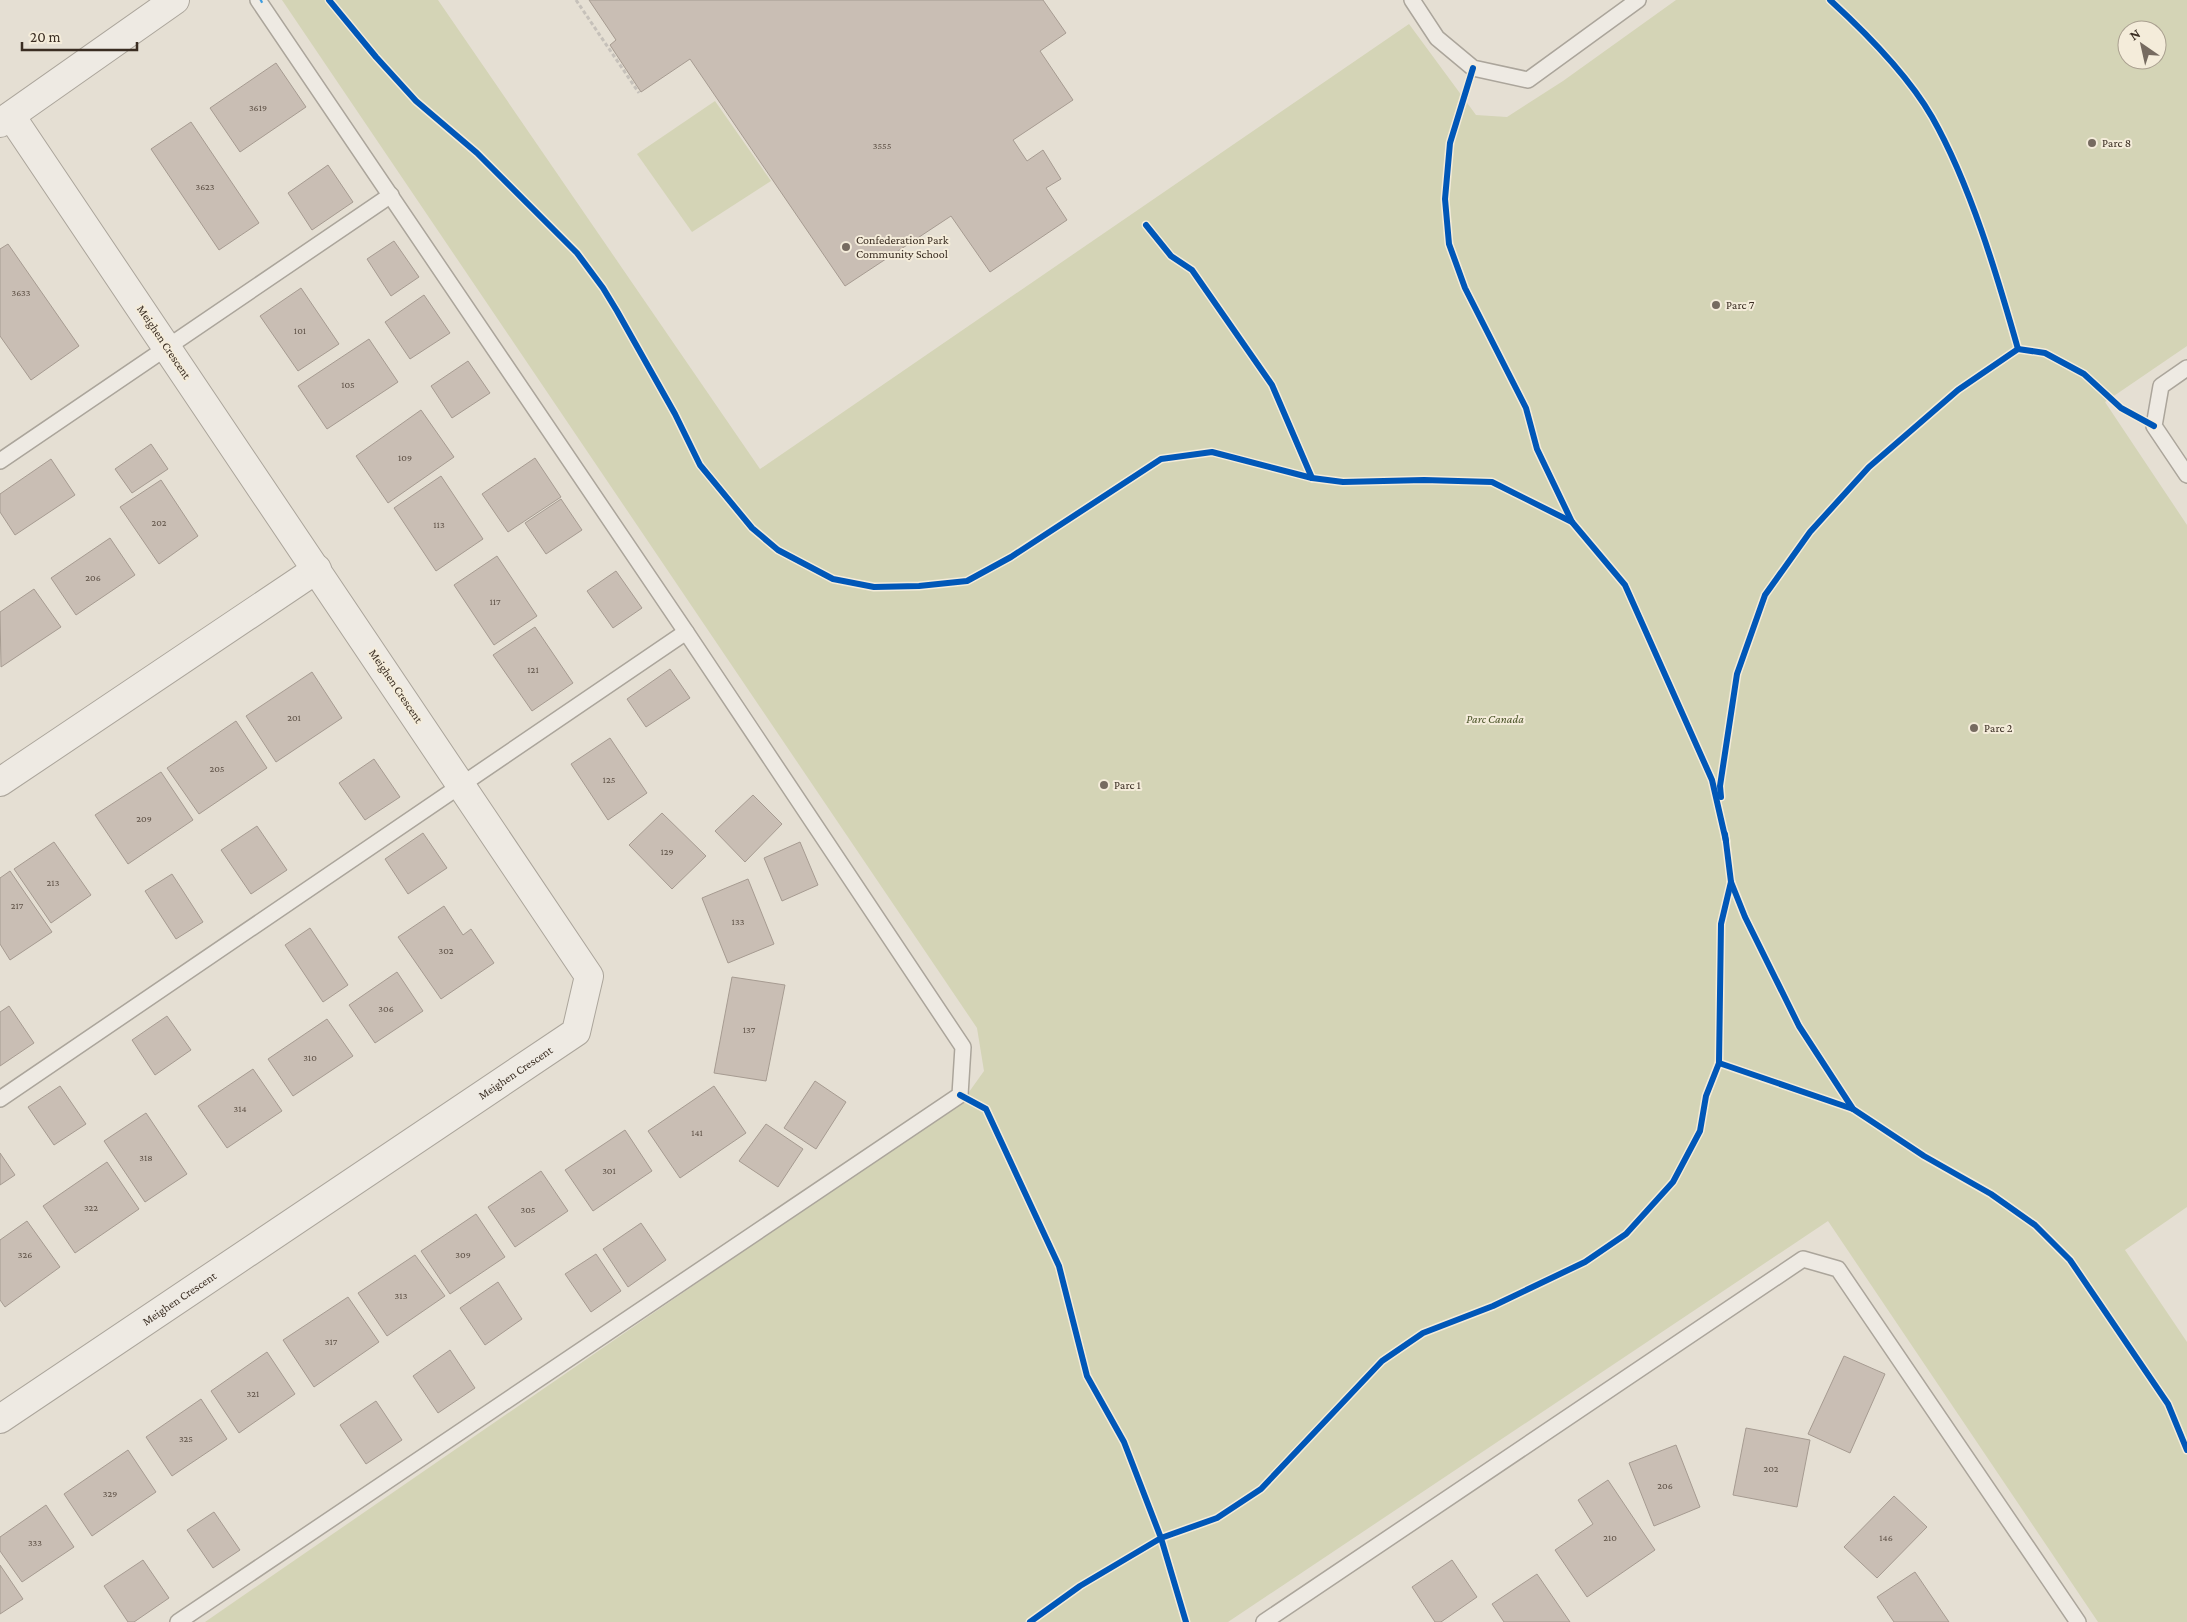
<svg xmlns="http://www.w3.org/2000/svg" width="2187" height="1622" font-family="'Crimson Pro',serif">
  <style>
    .green { fill: #d4d4b6; fill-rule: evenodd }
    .building { fill: #c9beb4; stroke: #a69b91 }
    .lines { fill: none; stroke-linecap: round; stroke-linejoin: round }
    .service-casing { stroke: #aba59b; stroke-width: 18 }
    .minor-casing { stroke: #aba59b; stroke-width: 30 }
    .path { stroke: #c6c1ba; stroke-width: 3; stroke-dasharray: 4 2.5; stroke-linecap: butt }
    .service { stroke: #eeeae3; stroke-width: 15 }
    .minor { stroke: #eeeae3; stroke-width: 28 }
    .quiet { stroke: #3e9de0; stroke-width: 5; stroke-dasharray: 10 5; stroke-linecap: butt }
    .cycleway-casing { stroke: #f4ecda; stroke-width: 9 }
    .cycleway { stroke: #0057b8; stroke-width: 6 }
    .poi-dot { fill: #766b60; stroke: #f4ecda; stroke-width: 2 }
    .labels { text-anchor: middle; stroke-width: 4; stroke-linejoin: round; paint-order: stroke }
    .number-label { font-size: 10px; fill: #5e5146 }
    .poi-label { font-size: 12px; fill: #3a2d22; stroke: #f4ecda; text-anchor: start }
    .street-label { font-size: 12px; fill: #3a2d22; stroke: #f4ecda }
    .park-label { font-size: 12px; font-style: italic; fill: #4c552a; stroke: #f4ecda }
  </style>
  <rect width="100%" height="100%" fill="#e5dfd3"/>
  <!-- green -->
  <g class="green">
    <path d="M 282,0 L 438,0 L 760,469 L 1409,24 L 1476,115 L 1507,117 L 1563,81 L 1676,0 L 2187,0 L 2187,346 L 2105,402 L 2187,525 L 2187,1207 L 2125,1250 L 2187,1342 L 2187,1622 L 2098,1622 L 1828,1221 L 1228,1622 L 205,1622 L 964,1099 L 984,1071 L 977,1028 ZM 2127,30 L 2157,30 L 2157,60 L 2127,60 Z"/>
    <polygon points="715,101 771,181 692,232 637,154"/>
  </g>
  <!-- building -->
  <g class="building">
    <polygon points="589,0 1043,0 1066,33 1040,51 1073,100 1013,140 1027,161 1043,150 1061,179 1046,188 1067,220 990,272 951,216 845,286 690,59 641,92 610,45 616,40"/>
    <polygon points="276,63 306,107 240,152 210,108"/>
    <polygon points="191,122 259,223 219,250 151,149"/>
    <polygon points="328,165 353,202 312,230 288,193"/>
    <polygon points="394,241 419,277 391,296 367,259"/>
    <polygon points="8,244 79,346 31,380 0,336 0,249"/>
    <polygon points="301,288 339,344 298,371 260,316"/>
    <polygon points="424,295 450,333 410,359 385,322"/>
    <polygon points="369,339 398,382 327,429 298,386"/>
    <polygon points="468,361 490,393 452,418 431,386"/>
    <polygon points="421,410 454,457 388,503 356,456"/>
    <polygon points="151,444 168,469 132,493 115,469"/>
    <polygon points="535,458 561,497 508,532 482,494"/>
    <polygon points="51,459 75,495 15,535 0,512 0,494"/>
    <polygon points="441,476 483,539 436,571 394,508"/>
    <polygon points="161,480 198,536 159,564 120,507"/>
    <polygon points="561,499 582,530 546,554 525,523"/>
    <polygon points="110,538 135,575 76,615 51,578"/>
    <polygon points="497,556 537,616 494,645 454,585"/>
    <polygon points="616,571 642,608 613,628 587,591"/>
    <polygon points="34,589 61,627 1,667 0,612"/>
    <polygon points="535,627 573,683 532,711 493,655"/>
    <polygon points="670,669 690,698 646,727 627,699"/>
    <polygon points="312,672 342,718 276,762 246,716"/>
    <polygon points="236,721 267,768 199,814 167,768"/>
    <polygon points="610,738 647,793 608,820 571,764"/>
    <polygon points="374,759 400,797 365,820 339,783"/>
    <polygon points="161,772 193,820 128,864 95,815"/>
    <polygon points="753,795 782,824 745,862 715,831"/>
    <polygon points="662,813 706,856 672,889 629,845"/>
    <polygon points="257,826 287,870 251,894 221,850"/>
    <polygon points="423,833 447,868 408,894 385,859"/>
    <polygon points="54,842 91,895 51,923 14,869"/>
    <polygon points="800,842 818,885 782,901 764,858"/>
    <polygon points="10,871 52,932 10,960 0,944 0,878"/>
    <polygon points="172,874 203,922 176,939 145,891"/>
    <polygon points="748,879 774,944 728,963 702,898"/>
    <polygon points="444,906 463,935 471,929 494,963 441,999 398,937"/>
    <polygon points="310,928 348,985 323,1002 285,945"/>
    <polygon points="397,972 423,1011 375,1043 349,1005"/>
    <polygon points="732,977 785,985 766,1081 714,1073"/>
    <polygon points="9,1006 34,1043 0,1066 0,1012"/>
    <polygon points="167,1016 191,1050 155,1075 132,1040"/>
    <polygon points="327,1019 353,1056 293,1096 268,1059"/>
    <polygon points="253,1069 282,1111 227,1148 198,1106"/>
    <polygon points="815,1081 846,1102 816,1149 784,1128"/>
    <polygon points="60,1086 86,1124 54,1145 28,1107"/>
    <polygon points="714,1086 746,1133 680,1178 648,1131"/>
    <polygon points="146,1113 187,1174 145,1202 104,1141"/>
    <polygon points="766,1124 803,1149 778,1187 739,1161"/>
    <polygon points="625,1130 652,1171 593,1211 565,1170"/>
    <polygon points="0,1153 15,1175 0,1185"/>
    <polygon points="107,1162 139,1209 75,1253 43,1206"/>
    <polygon points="541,1171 568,1211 515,1247 488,1207"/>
    <polygon points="476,1214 505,1257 450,1294 421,1251"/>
    <polygon points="27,1221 60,1267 5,1307 0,1300 0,1240"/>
    <polygon points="641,1223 666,1260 628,1287 603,1249"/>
    <polygon points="596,1254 621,1291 591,1312 565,1274"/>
    <polygon points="415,1255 445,1296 387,1336 358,1293"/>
    <polygon points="498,1282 522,1319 485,1345 460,1308"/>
    <polygon points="348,1297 379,1342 314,1387 283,1340"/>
    <polygon points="450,1350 475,1388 438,1413 413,1376"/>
    <polygon points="267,1352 295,1394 239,1433 211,1391"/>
    <polygon points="1844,1356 1885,1374 1850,1453 1808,1434"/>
    <polygon points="201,1399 227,1439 172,1476 146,1437"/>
    <polygon points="376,1401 402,1440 366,1464 340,1425"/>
    <polygon points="1746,1428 1810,1440 1797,1507 1733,1495"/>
    <polygon points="1676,1445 1700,1507 1654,1526 1629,1463"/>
    <polygon points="128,1450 156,1492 92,1536 64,1494"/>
    <polygon points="1608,1480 1655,1550 1587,1597 1555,1550 1593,1524 1578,1500"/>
    <polygon points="1894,1496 1927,1527 1877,1578 1844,1547"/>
    <polygon points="46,1505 74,1547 22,1582 0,1551 0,1537"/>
    <polygon points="214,1512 240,1550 213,1568 187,1530"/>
    <polygon points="143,1560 169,1598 134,1622 128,1622 104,1586"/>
    <polygon points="1452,1560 1477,1597 1441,1622 1435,1622 1412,1587"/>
    <polygon points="0,1565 23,1599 0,1614"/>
    <polygon points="1915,1572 1949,1622 1894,1622 1877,1597"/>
    <polygon points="1537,1574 1570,1622 1504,1622 1492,1604"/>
  </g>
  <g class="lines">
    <!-- service casing -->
    <g class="service-casing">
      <g id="service">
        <polyline points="1412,0 1437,38 1473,68 1528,80 1638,0"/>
        <polyline points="2187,368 2161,386 2154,426 2187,475"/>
        <polyline points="0,461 391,195"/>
        <polyline points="0,1099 686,632"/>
        <polyline points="178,1622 960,1095 963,1047 686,632 258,0"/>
        <polyline points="1264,1622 1803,1259 1838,1269 2078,1622"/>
      </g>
    </g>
    <!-- minor casing -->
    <g class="minor-casing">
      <g id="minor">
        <polyline points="0,123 175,0"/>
        <polyline points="0,782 317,569"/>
        <path id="s1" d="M 0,1419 L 576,1032 L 589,976 L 11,116"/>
      </g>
    </g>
    <!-- path -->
    <polyline class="path" points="576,0 639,93"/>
    <!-- service -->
    <use href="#service" class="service"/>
    <!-- minor -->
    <use href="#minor" class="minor"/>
    <!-- quiet -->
    <polyline class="quiet" points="260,1 262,0"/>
    <!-- cycleway casing -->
    <g class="cycleway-casing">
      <g id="cycleway">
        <polyline points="329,0 376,57 416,101 477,153 577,253 603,288 617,311 675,414 700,465 752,528 778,550 833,579 874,587 919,586 967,581 1011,557 1161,459 1212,452 1312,478 1343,482 1424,480 1492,482 1572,522 1625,585 1712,780 1726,841"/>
        <path d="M 1830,0 C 1865,32 1909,77 1932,117 C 1970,184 1997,275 2018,349"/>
        <polyline points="1473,68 1450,143 1445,199 1449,244 1465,288 1526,408 1537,449 1572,522"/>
        <polyline points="1146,225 1171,256 1192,270 1272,385 1312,478"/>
        <polyline points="1721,797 1720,786 1737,674 1765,595 1810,532 1869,467 1958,390 2018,349 2045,353 2084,374 2121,408 2154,426"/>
        <polyline points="1731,882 1745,917 1799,1026 1853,1109 1924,1156 1991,1194 2035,1225 2070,1260 2168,1404 2187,1450"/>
        <polyline points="1719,1063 1853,1109"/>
        <polyline points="960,1095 986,1109 1059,1266 1087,1376 1124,1442 1161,1538 1080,1586 1030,1622"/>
        <polyline points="1186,1622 1161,1538 1217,1518 1261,1489 1382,1361 1423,1333 1493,1306 1585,1262 1626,1234 1673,1182 1700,1131 1706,1096 1719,1063 1721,924 1731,882 1725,834"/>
      </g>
    </g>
    <!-- cycleway -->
    <use href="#cycleway" class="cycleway"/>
  </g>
  <!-- markers -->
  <g class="poi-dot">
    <circle cx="2092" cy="143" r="5"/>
    <circle cx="846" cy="247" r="5"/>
    <circle cx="1716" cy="305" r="5"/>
    <circle cx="1974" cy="728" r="5"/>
    <circle cx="1104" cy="785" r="5"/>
  </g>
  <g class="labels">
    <!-- number labels -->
    <g class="number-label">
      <text x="258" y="111">3619</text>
      <text x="882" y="149">3555</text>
      <text x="205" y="190">3623</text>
      <text x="21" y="296">3633</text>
      <text x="300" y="334">101</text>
      <text x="348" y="388">105</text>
      <text x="405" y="461">109</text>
      <text x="159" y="526">202</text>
      <text x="439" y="528">113</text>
      <text x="93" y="581">206</text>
      <text x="495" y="605">117</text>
      <text x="533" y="673">121</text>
      <text x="294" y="721">201</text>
      <text x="217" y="772">205</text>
      <text x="609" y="783">125</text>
      <text x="144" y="822">209</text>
      <text x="667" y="855">129</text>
      <text x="53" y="886">213</text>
      <text x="17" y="909">217</text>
      <text x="738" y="925">133</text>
      <text x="446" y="954">302</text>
      <text x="386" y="1012">306</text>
      <text x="749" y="1033">137</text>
      <text x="310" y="1061">310</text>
      <text x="240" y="1112">314</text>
      <text x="697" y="1136">141</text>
      <text x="146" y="1161">318</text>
      <text x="609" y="1174">301</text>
      <text x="91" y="1211">322</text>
      <text x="528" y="1213">305</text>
      <text x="25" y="1258">326</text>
      <text x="463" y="1258">309</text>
      <text x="401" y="1299">313</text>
      <text x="331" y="1345">317</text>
      <text x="253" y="1397">321</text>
      <text x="186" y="1442">325</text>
      <text x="1771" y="1472">202</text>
      <text x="1665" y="1489">206</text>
      <text x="110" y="1497">329</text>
      <text x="1610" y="1541">210</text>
      <text x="1886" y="1541">146</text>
      <text x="35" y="1546">333</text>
    </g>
    <!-- poi labels -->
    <g class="poi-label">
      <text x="2102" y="147">Parc 8</text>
      <text x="856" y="244">Confederation Park<tspan x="856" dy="14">Community School</tspan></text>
      <text x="1726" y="309">Parc 7</text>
      <text x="1984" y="732">Parc 2</text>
      <text x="1114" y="789">Parc 1</text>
    </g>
    <!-- street labels -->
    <g class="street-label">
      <text transform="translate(164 342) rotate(56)" y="4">Meighen Crescent</text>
      <text transform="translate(396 686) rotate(56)" y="4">Meighen Crescent</text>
      <text dy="4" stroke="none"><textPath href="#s1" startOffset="621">Meighen Crescent</textPath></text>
      <text dy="4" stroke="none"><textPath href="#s1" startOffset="216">Meighen Crescent</textPath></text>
    </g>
    <!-- park labels -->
    <g class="park-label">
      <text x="1495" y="723">Parc Canada</text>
    </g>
  </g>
  <!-- north arrow -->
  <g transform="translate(2142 45) rotate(326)"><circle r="24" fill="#f4ecda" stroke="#aaa090"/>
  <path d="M0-4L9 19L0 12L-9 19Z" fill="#766b60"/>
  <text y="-8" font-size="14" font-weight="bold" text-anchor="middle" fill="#3a2d22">N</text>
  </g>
  <!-- scale -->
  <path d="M22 42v8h115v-8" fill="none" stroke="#3a2d22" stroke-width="2.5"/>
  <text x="30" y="42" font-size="15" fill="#3a2d22" stroke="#f4ecda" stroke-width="4" paint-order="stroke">20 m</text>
</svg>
